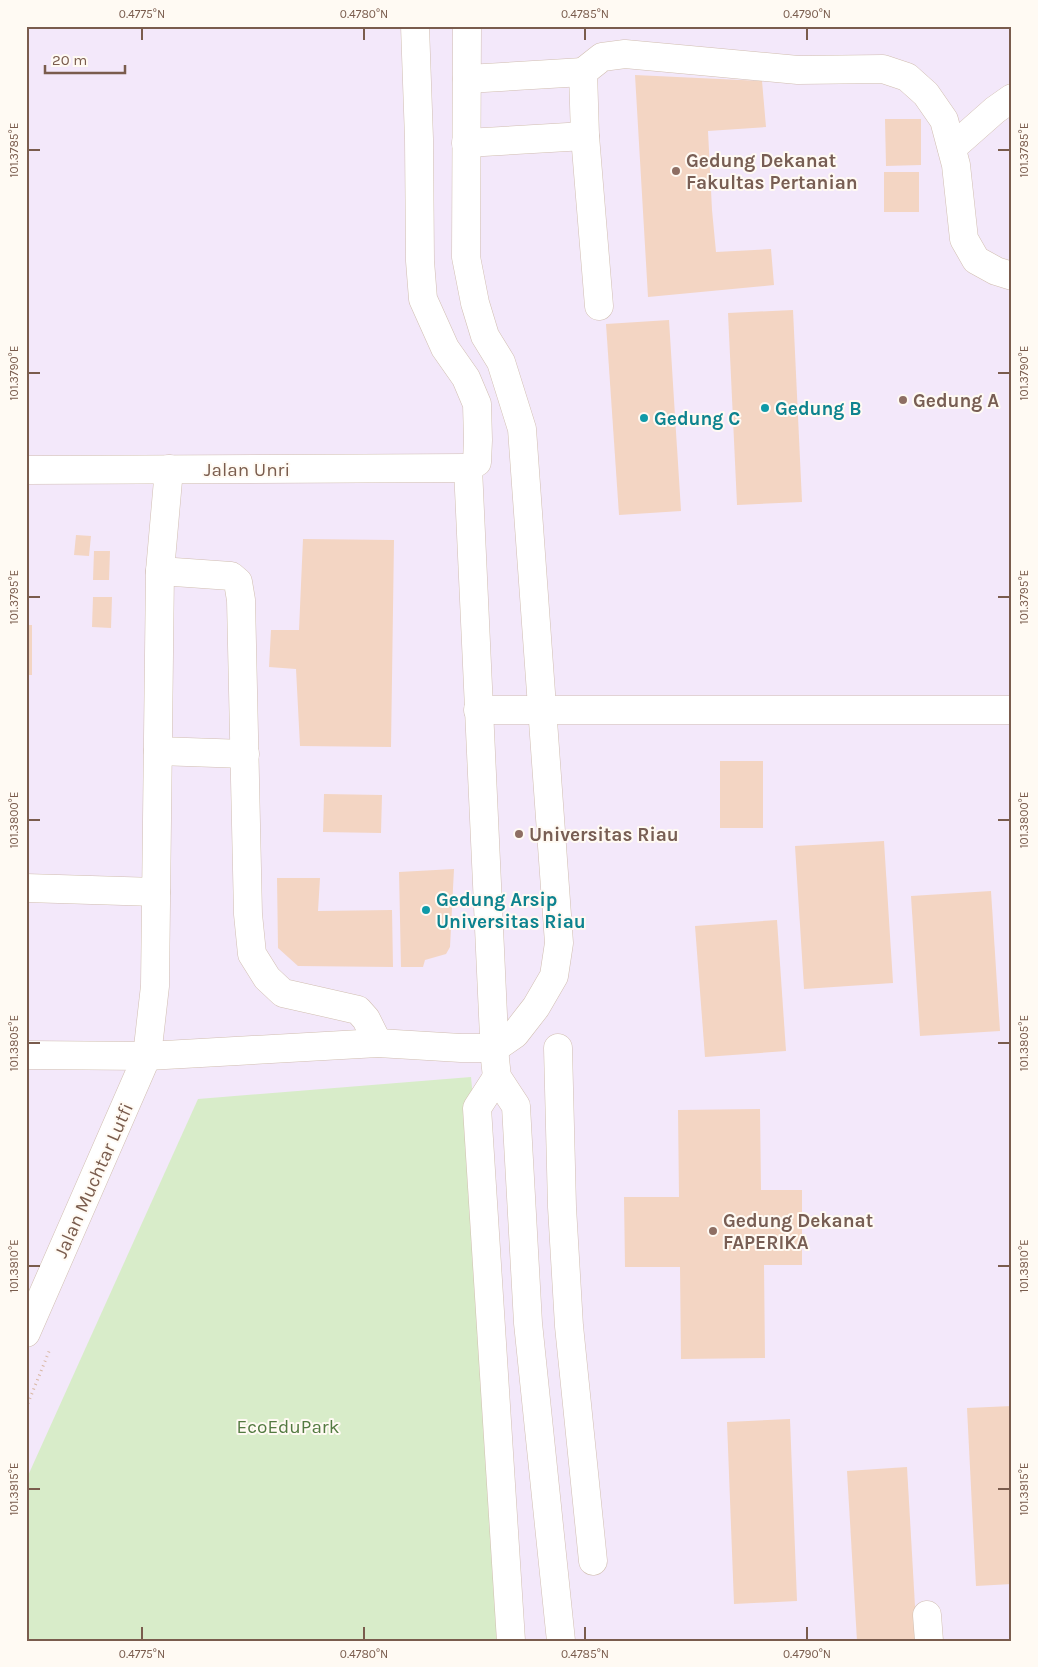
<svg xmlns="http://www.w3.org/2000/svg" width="1038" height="1667" font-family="Karla,sans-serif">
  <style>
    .education { fill: #f3e8fa }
    .green { fill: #d8ecc9 }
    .building { fill: #f3d5c3 }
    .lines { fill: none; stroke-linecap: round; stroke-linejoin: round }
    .minor-casing { stroke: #d1beb0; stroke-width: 29 }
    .path { stroke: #d9b8a5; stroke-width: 3; stroke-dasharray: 1 4; stroke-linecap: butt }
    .minor { stroke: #fff; stroke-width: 28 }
    .ticks { fill: none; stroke: #7a5c4d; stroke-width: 2 }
    .education-dot { fill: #8d6e63; stroke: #fffaf3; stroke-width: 2 }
    .culture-dot { fill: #0f9aa8; stroke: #fffaf3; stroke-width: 2 }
    .labels { text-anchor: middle; stroke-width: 4; stroke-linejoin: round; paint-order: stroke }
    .education-label { font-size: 19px; font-weight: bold; fill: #785e54; stroke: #fffaf3; text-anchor: start }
    .culture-label { font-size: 19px; font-weight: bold; fill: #0d838f; stroke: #fffaf3; text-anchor: start }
    .street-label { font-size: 19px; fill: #7a5c4d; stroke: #fffaf3 }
    .park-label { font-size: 19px; fill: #537a41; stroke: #fffaf3 }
    .neatline { fill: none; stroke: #7a5c4d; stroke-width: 2 }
    .ticks-label { font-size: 12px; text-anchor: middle; fill: #7a5c4d }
  </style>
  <rect width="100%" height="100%" fill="#fdf6ec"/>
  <!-- education -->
  <rect class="education" x="26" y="26" width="986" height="1615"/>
  <!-- green -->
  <polygon class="green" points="471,1077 524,1641 26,1641 26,1480 198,1099"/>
  <!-- building -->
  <g class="building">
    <polygon points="635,75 762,81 766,127 708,131 712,210 716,252 771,249 774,285 648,297"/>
    <polygon points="885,119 921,119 921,165 886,166"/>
    <rect x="884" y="172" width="35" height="40"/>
    <polygon points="793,310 802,502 737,505 728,313"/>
    <polygon points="669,320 681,511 619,515 606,324"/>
    <polygon points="76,535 91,536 89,556 74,555"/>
    <polygon points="303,539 394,540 391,747 300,746 296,669 269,667 271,630 299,630"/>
    <polygon points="94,551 110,551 109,580 93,580"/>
    <polygon points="93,597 112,597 111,628 92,627"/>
    <rect x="26" y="625" width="6" height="50"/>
    <rect x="720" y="761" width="43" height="67"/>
    <polygon points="324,794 382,795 381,833 323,832"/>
    <polygon points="884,841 893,983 804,989 795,846"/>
    <polygon points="454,869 450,947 446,954 425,960 423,967 401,967 399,872"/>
    <polygon points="277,878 320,878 318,911 392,910 393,967 298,966 278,948"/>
    <polygon points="991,891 1000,1031 920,1036 911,896"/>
    <polygon points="777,920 786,1051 705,1057 695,926"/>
    <polygon points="760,1109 761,1190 802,1190 802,1265 764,1265 765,1358 681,1359 680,1267 625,1267 624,1197 679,1197 678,1110"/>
    <polygon points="1012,1406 1012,1584 976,1586 967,1408"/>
    <polygon points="790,1419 797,1601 734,1604 727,1422"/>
    <polygon points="907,1467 917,1641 857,1641 847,1471"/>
  </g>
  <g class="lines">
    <!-- minor casing -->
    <g class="minor-casing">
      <g id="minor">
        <polyline points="415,26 419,139 420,261 423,299 445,348 466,378 477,404 478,440 477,462 468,468"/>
        <polyline points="467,79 583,72"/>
        <polyline points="466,143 585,136"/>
        <polyline points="952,148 995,110 1012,98"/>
        <polyline points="599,306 585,136 583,72 602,57 625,54 798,70 883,69 907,77 926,94 944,120 956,165 964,239 976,260 996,271 1012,276"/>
        <polyline points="468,468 495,1059 497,1077 516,1106 528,1323 561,1641"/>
        <polyline points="26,470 468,468"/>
        <polyline points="160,571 231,576 238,582 241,600 248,914 252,954 267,978 283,993 358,1010 366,1019 378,1043"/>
        <polyline points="478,710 1012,710"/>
        <polyline points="158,751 245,754"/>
        <polyline points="26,888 156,892"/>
        <polyline points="558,1048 562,1207 569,1326 593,1561"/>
        <polyline points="26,1055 147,1056 378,1043 461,1048 495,1048 515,1034 536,1007 554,976 559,943 522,429 501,362 485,336 475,303 466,257 467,26"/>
        <polyline points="497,1077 477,1108 511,1641"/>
        <polyline points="26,1333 147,1056 155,986 160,571 169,469"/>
        <polyline points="927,1615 929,1641"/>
      </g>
    </g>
    <!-- path -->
    <polyline class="path" points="26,1408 50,1349"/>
    <!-- minor -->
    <use href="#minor" class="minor"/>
  </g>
  <!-- ticks -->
  <path class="ticks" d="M 142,28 L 142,40M 364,28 L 364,40M 585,28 L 585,40M 807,28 L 807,40M 28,150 L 40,150M 998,150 L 1010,150M 28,373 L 40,373M 998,373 L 1010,373M 28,597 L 40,597M 998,597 L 1010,597M 28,820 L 40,820M 998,820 L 1010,820M 28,1043 L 40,1043M 998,1043 L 1010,1043M 28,1266 L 40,1266M 998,1266 L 1010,1266M 28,1489 L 40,1489M 998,1489 L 1010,1489M 142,1627 L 142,1640M 364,1627 L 364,1640M 585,1627 L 585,1640M 807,1627 L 807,1640"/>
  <!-- markers -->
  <g class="education-dot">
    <circle cx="676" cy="171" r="5"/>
    <circle cx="903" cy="400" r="5"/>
    <circle cx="519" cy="834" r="5"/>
    <circle cx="713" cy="1231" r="5"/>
  </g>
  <g class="culture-dot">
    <circle cx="765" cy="408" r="5"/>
    <circle cx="644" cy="418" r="5"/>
    <circle cx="426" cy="910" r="5"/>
  </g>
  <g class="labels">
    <!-- education labels -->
    <g class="education-label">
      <text x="686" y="167">Gedung Dekanat<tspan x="686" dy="22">Fakultas Pertanian</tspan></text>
      <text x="913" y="407">Gedung A</text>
      <text x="529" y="841">Universitas Riau</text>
      <text x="723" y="1227">Gedung Dekanat<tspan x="723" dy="22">FAPERIKA</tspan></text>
    </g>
    <!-- culture labels -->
    <g class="culture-label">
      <text x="775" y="415">Gedung B</text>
      <text x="654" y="425">Gedung C</text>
      <text x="436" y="906">Gedung Arsip<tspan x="436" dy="22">Universitas Riau</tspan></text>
    </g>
    <!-- street labels -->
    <g class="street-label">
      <text x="247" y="476">Jalan Unri</text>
      <text transform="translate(93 1180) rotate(-66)" y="7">Jalan Muchtar Lutfi</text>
    </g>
    <!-- park labels -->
    <g class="park-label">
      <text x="288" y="1433">EcoEduPark</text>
    </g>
  </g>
  <!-- border -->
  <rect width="1038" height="1667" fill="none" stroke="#fffaf3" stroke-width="55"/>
  <!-- scale -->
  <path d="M45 65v8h80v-8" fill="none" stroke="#7a5c4d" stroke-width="2.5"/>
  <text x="52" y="65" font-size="15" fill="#7a5c4d" stroke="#fffaf3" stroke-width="4" paint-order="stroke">20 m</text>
  <rect x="28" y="28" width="982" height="1612" class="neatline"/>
  <g class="ticks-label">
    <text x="142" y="18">0.4775°N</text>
    <text x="364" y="18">0.4780°N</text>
    <text x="585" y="18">0.4785°N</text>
    <text x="807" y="18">0.4790°N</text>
    <text transform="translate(14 150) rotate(-90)" y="4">101.3785°E</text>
    <text transform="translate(1024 150) rotate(-90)" y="4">101.3785°E</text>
    <text transform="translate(14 373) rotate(-90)" y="4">101.3790°E</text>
    <text transform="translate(1024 373) rotate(-90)" y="4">101.3790°E</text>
    <text transform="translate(14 597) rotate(-90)" y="4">101.3795°E</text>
    <text transform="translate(1024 597) rotate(-90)" y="4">101.3795°E</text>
    <text transform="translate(1024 820) rotate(-90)" y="4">101.3800°E</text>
    <text transform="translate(14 820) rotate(-90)" y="4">101.3800°E</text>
    <text transform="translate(14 1043) rotate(-90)" y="4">101.3805°E</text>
    <text transform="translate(1024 1043) rotate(-90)" y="4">101.3805°E</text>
    <text transform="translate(14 1266) rotate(-90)" y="4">101.3810°E</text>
    <text transform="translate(1024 1266) rotate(-90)" y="4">101.3810°E</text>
    <text transform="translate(14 1489) rotate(-90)" y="4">101.3815°E</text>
    <text transform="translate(1024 1489) rotate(-90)" y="4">101.3815°E</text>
    <text x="142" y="1658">0.4775°N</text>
    <text x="364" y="1658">0.4780°N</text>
    <text x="585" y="1658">0.4785°N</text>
    <text x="807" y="1658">0.4790°N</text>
  </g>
</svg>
